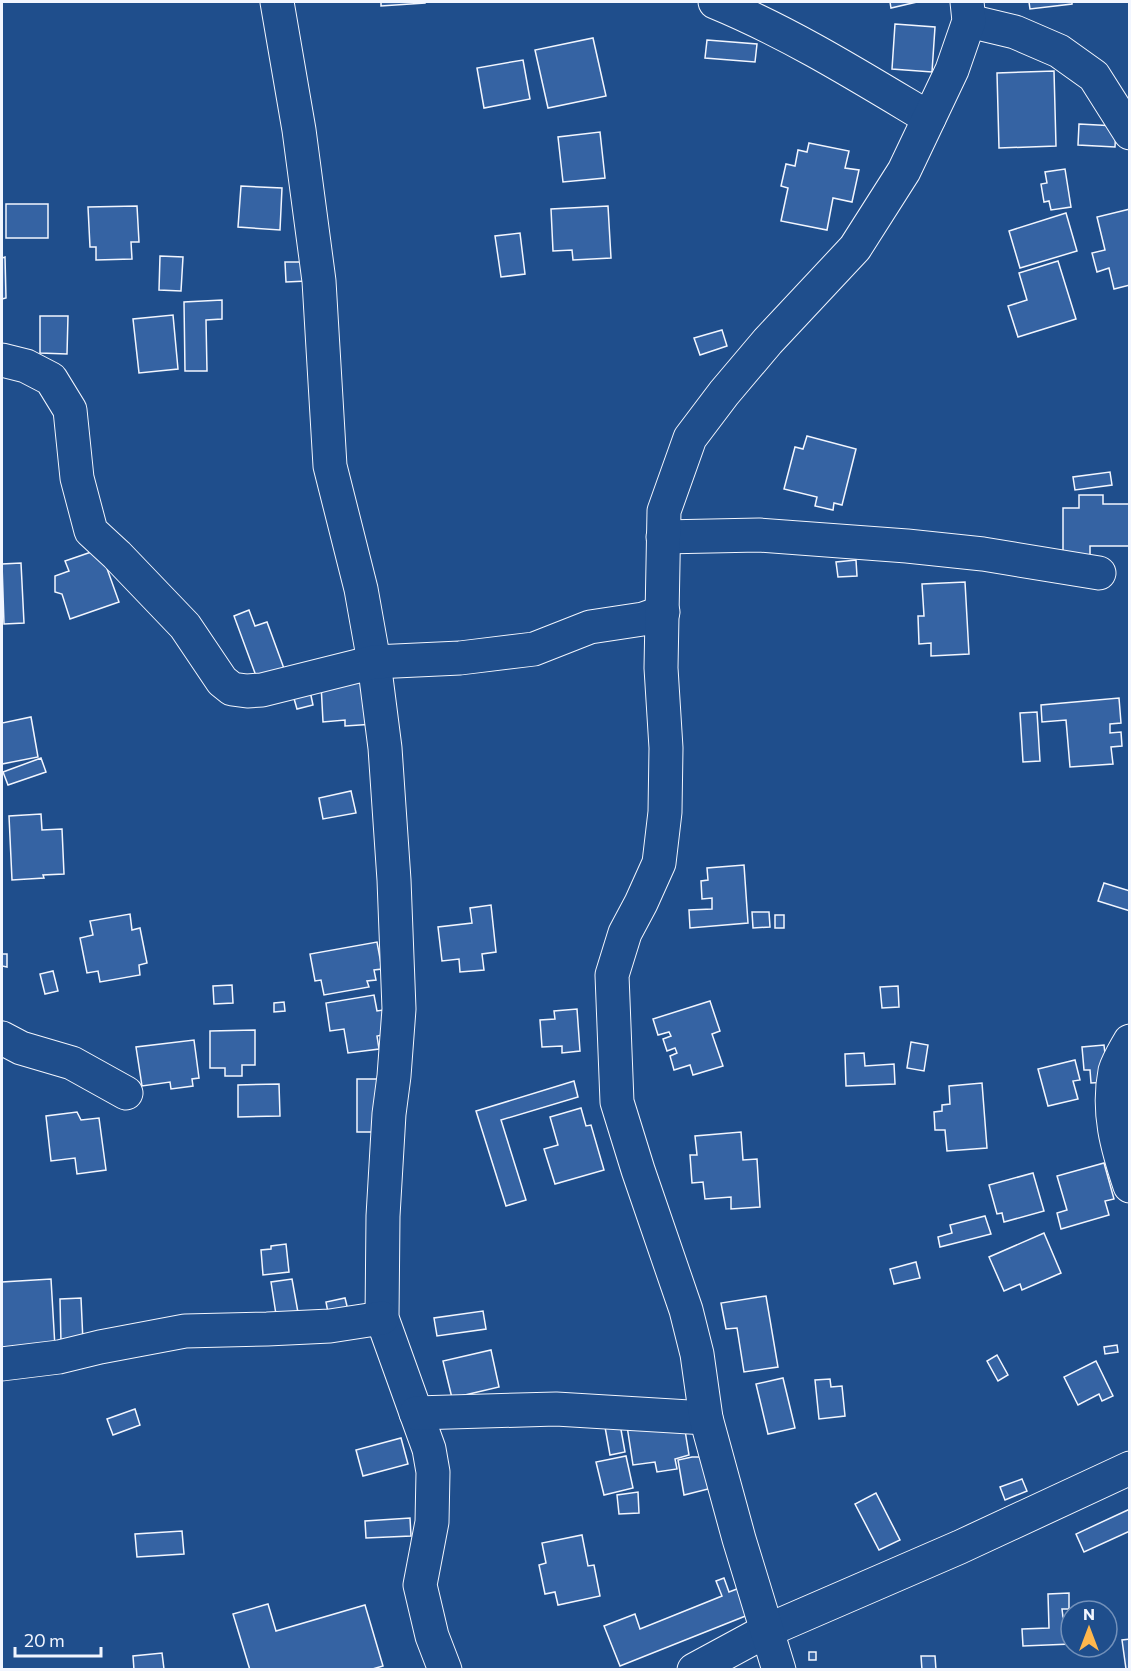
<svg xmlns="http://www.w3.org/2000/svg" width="1131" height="1671" font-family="Commissioner,sans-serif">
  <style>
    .building { fill: #3563a3; stroke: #f2f6ff; stroke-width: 1.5 }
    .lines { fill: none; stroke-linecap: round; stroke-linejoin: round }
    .minor-casing { stroke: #f2f6ff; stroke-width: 35 }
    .minor { stroke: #1f4e8c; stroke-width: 33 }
  </style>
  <rect width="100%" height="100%" fill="#1f4e8c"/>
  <!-- building -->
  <g class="building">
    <polygon points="381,2 425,2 425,3 381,6"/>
    <polygon points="890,2 917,2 891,8"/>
    <polygon points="1029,2 1072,2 1072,4 1030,9"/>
    <polygon points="895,24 935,27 932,72 892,69"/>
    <polygon points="593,38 606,96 548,108 535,50"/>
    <polygon points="707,40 757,44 755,62 705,58"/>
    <polygon points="523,60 530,99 484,108 477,68"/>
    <polygon points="1054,71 1056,146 999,148 997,73"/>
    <polygon points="1079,124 1116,126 1115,147 1078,145"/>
    <polygon points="600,132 605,178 563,182 558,137"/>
    <polygon points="809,143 849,151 845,168 859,170 852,202 833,198 827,230 781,221 788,188 781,186 786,164 795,166 798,150 807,152"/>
    <polygon points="1065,169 1071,207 1051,210 1049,201 1044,202 1041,184 1047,183 1045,172"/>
    <polygon points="241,186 282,188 280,230 238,227"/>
    <rect x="6" y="204" width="42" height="34"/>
    <polygon points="137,206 139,242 131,242 132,259 96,260 96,247 90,247 88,207"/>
    <polygon points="608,206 611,258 573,260 572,250 553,251 551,209"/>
    <polygon points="1130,209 1130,285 1114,289 1109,268 1097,272 1092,253 1105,250 1097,217"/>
    <polygon points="1066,213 1077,251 1020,268 1009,231"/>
    <polygon points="520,233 525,274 501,277 495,236"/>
    <polygon points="160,256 183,257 181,291 159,290"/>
    <polygon points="5,257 6,298 2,299 2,258"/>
    <polygon points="1058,261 1076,319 1018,337 1008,306 1027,300 1019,273"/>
    <polygon points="285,262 307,262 307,281 286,282"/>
    <polygon points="222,300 222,319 206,320 207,371 185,371 184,302"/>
    <polygon points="173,315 178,369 139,373 133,319"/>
    <polygon points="40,316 68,316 67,354 40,353"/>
    <polygon points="722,330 727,346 700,355 694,338"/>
    <polygon points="807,436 856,449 842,505 834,503 833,510 815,506 817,497 784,489 795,447 803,449"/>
    <polygon points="1110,472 1112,485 1075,490 1073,477"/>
    <polygon points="1079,495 1103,495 1103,504 1130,504 1130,546 1090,546 1090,560 1063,560 1063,508 1079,508"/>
    <polygon points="100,549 119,602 70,619 62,594 55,592 55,576 69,571 65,561"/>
    <polygon points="856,560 857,576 838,577 836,562"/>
    <polygon points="21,563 24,623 4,624 2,564"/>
    <polygon points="965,582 969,654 931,656 931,643 919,644 918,616 924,616 922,584"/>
    <polygon points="249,610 255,626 267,622 286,674 259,684 234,616"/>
    <polygon points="372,681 375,724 345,726 345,720 323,722 321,684"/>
    <polygon points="310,691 313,705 297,709 293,695"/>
    <polygon points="1119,698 1121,723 1110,724 1110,733 1121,732 1122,746 1111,747 1113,764 1070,767 1066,720 1042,722 1041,705"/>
    <polygon points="1037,712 1040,761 1023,762 1020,713"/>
    <polygon points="31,717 38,757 2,764 2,723"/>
    <polygon points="41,758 46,772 8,785 3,772"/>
    <polygon points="351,791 356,813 323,819 319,798"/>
    <polygon points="41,814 42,830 62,829 64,874 43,875 44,878 12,880 9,816"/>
    <polygon points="744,865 748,923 690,928 689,910 712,909 712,898 702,899 701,881 708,880 707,868"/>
    <polygon points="1104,883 1130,891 1130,911 1098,901"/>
    <polygon points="491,905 496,952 482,954 484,970 460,972 459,959 442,961 438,927 472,923 470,908"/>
    <polygon points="752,912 769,912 770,927 753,928"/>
    <polygon points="130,914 132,930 140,928 147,963 139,965 140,975 100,982 98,971 87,973 80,938 93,935 90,921"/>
    <rect x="775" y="915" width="9" height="13"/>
    <polygon points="377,942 382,969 374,970 376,980 367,981 369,987 324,995 321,980 315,981 310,954"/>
    <polygon points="2,954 7,954 7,967 2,966"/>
    <polygon points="53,971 58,991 45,994 40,974"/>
    <polygon points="232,985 233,1003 214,1004 213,986"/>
    <polygon points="898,986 899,1007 882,1008 880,987"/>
    <polygon points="374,995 377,1011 383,1010 387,1034 377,1036 379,1049 348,1053 344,1029 330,1031 326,1003"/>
    <polygon points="710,1001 720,1031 712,1034 723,1066 693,1075 690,1065 674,1070 670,1056 677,1053 675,1048 667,1051 663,1039 671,1036 669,1032 658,1035 653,1019"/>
    <polygon points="284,1002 285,1011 274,1012 274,1003"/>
    <polygon points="577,1009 580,1051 562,1053 562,1046 542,1047 540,1020 555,1019 554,1011"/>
    <polygon points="255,1030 255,1065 242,1065 242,1076 225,1076 225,1068 210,1068 210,1031"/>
    <polygon points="194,1040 199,1078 192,1079 193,1086 171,1089 170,1082 142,1086 136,1047"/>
    <polygon points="911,1042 928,1045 924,1071 907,1068"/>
    <polygon points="1104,1045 1108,1082 1091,1083 1090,1070 1084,1070 1082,1047"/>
    <polygon points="864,1053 865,1066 894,1064 895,1084 846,1086 845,1054"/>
    <polygon points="1075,1060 1080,1080 1073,1081 1078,1099 1048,1106 1038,1069"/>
    <rect x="357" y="1079" width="24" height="53"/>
    <polygon points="574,1081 578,1097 501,1120 526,1200 506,1206 476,1111"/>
    <polygon points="982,1083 987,1148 947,1151 945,1130 935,1130 934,1112 942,1111 942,1105 950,1104 949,1086"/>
    <polygon points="279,1084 280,1116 238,1117 238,1085"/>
    <polygon points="581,1108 586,1126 591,1125 604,1170 555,1184 544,1149 558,1145 550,1117"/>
    <polygon points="77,1112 81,1120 99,1118 106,1170 77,1174 75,1158 51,1161 46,1116"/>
    <polygon points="741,1132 743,1160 757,1159 760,1207 731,1209 731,1197 705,1199 703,1182 692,1183 690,1155 697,1155 695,1136"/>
    <polygon points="1104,1163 1114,1199 1105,1201 1109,1215 1061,1229 1057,1213 1067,1210 1057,1176"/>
    <polygon points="1033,1173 1044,1211 1004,1222 1002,1213 997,1214 989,1185"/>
    <polygon points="985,1216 991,1234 940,1247 938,1237 952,1233 950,1225"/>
    <polygon points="1044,1233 1061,1273 1022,1290 1020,1284 1004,1291 989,1257"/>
    <polygon points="286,1244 289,1272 263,1275 261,1250 271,1249 271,1246"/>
    <polygon points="916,1262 920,1278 894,1284 890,1269"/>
    <polygon points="51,1279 55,1347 2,1350 2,1282"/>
    <polygon points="292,1279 299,1318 277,1321 271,1282"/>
    <polygon points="766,1296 778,1367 744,1372 737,1328 726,1329 721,1303"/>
    <polygon points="81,1298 83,1342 61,1343 60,1299"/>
    <polygon points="345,1298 349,1314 329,1318 326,1302"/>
    <polygon points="483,1311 486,1329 437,1336 434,1318"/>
    <polygon points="1117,1345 1118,1352 1105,1354 1104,1347"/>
    <polygon points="491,1350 499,1387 452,1398 443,1361"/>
    <polygon points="997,1355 1008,1375 998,1381 987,1361"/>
    <polygon points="1096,1361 1113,1396 1102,1401 1099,1394 1078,1405 1064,1377"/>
    <polygon points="783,1378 795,1428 768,1434 756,1384"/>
    <polygon points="830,1379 831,1387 842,1386 845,1416 819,1419 815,1380"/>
    <polygon points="135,1409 140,1425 113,1435 107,1419"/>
    <polygon points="683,1418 689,1455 675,1459 677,1469 657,1472 655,1462 633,1465 627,1426"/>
    <polygon points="620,1424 625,1452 610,1455 605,1427"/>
    <polygon points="401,1438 408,1464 363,1476 356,1450"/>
    <polygon points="626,1456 633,1488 604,1495 596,1462"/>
    <polygon points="692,1457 708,1457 716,1487 684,1495 678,1460"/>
    <polygon points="1022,1479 1027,1491 1005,1500 1000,1487"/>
    <polygon points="638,1492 639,1513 619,1514 617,1495"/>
    <polygon points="876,1493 900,1540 879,1550 855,1504"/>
    <polygon points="1130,1509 1130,1531 1084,1552 1076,1534"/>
    <polygon points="410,1518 411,1536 366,1538 365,1521"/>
    <polygon points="182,1531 184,1554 137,1557 135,1534"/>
    <polygon points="582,1535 588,1566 594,1565 600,1596 558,1605 555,1592 545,1594 539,1565 546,1563 542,1543"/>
    <polygon points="724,1578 729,1592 742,1587 753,1613 620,1666 604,1626 635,1614 640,1629 722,1596 716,1581"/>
    <polygon points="1069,1593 1069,1609 1062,1609 1063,1617 1070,1617 1071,1644 1023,1646 1022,1629 1049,1628 1048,1594"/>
    <polygon points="268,1604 276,1631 365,1605 383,1666 369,1670 250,1670 233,1614"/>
    <polygon points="1130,1639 1130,1669 1126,1669 1122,1640"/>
    <rect x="809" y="1652" width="7" height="8"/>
    <polygon points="162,1653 164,1669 134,1670 133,1656"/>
    <polygon points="921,1656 935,1656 936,1670 922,1670"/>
  </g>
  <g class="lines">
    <!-- minor casing -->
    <g class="minor-casing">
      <g id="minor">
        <polyline points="277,2 299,130 319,281 330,466 361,589 374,662 385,748 394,880 399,1009 394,1076 389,1114 383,1216 382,1318 429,1449 433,1472 432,1522 420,1585 432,1636 445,1670"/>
        <path d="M 715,2 C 790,33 859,76 929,118"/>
        <polyline points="969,21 1015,32 1059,51 1094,76 1130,133"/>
        <polyline points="2,360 26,366 51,379 70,410 77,478 91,531 117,555 185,626 222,681 232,689 247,691 262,690 374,662 460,658 534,649 590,627 643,619 663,612"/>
        <polyline points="663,537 759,535 907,546 983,554 1099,573"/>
        <polyline points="2,1038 21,1048 72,1063 126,1093"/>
        <path d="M 1130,1041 C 1125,1050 1118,1061 1115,1071 C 1107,1112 1117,1147 1130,1186"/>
        <polyline points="2,1364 59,1357 100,1347 185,1331 267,1329 330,1326 382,1318"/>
        <polyline points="416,1413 556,1409 706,1418"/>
        <polyline points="694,1670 766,1631 960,1547 1130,1468"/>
        <polyline points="779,1670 739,1539 706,1418 697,1354 686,1310 638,1170 617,1102 612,975 625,933 641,903 659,863 665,812 666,748 661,668 664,511 690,438 724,393 768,341 855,248 904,171 952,70 969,21 967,2"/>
      </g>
    </g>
    <!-- minor -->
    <use href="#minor" class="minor"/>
  </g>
  <!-- border -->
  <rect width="1131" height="1671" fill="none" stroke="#f2f6ff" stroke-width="6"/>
  <!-- north arrow -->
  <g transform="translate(1089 1629)"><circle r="28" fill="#1f4e8c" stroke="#7391ba" stroke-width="1.5"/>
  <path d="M0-4.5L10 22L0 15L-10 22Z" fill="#ffb74d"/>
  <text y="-9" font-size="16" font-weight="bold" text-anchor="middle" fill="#f2f6ff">N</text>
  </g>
  <!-- scale -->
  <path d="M15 1647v9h86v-9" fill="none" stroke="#f2f6ff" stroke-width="3"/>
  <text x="24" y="1647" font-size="18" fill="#f2f6ff" stroke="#1f4e8c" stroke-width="4.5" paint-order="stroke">20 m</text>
</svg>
